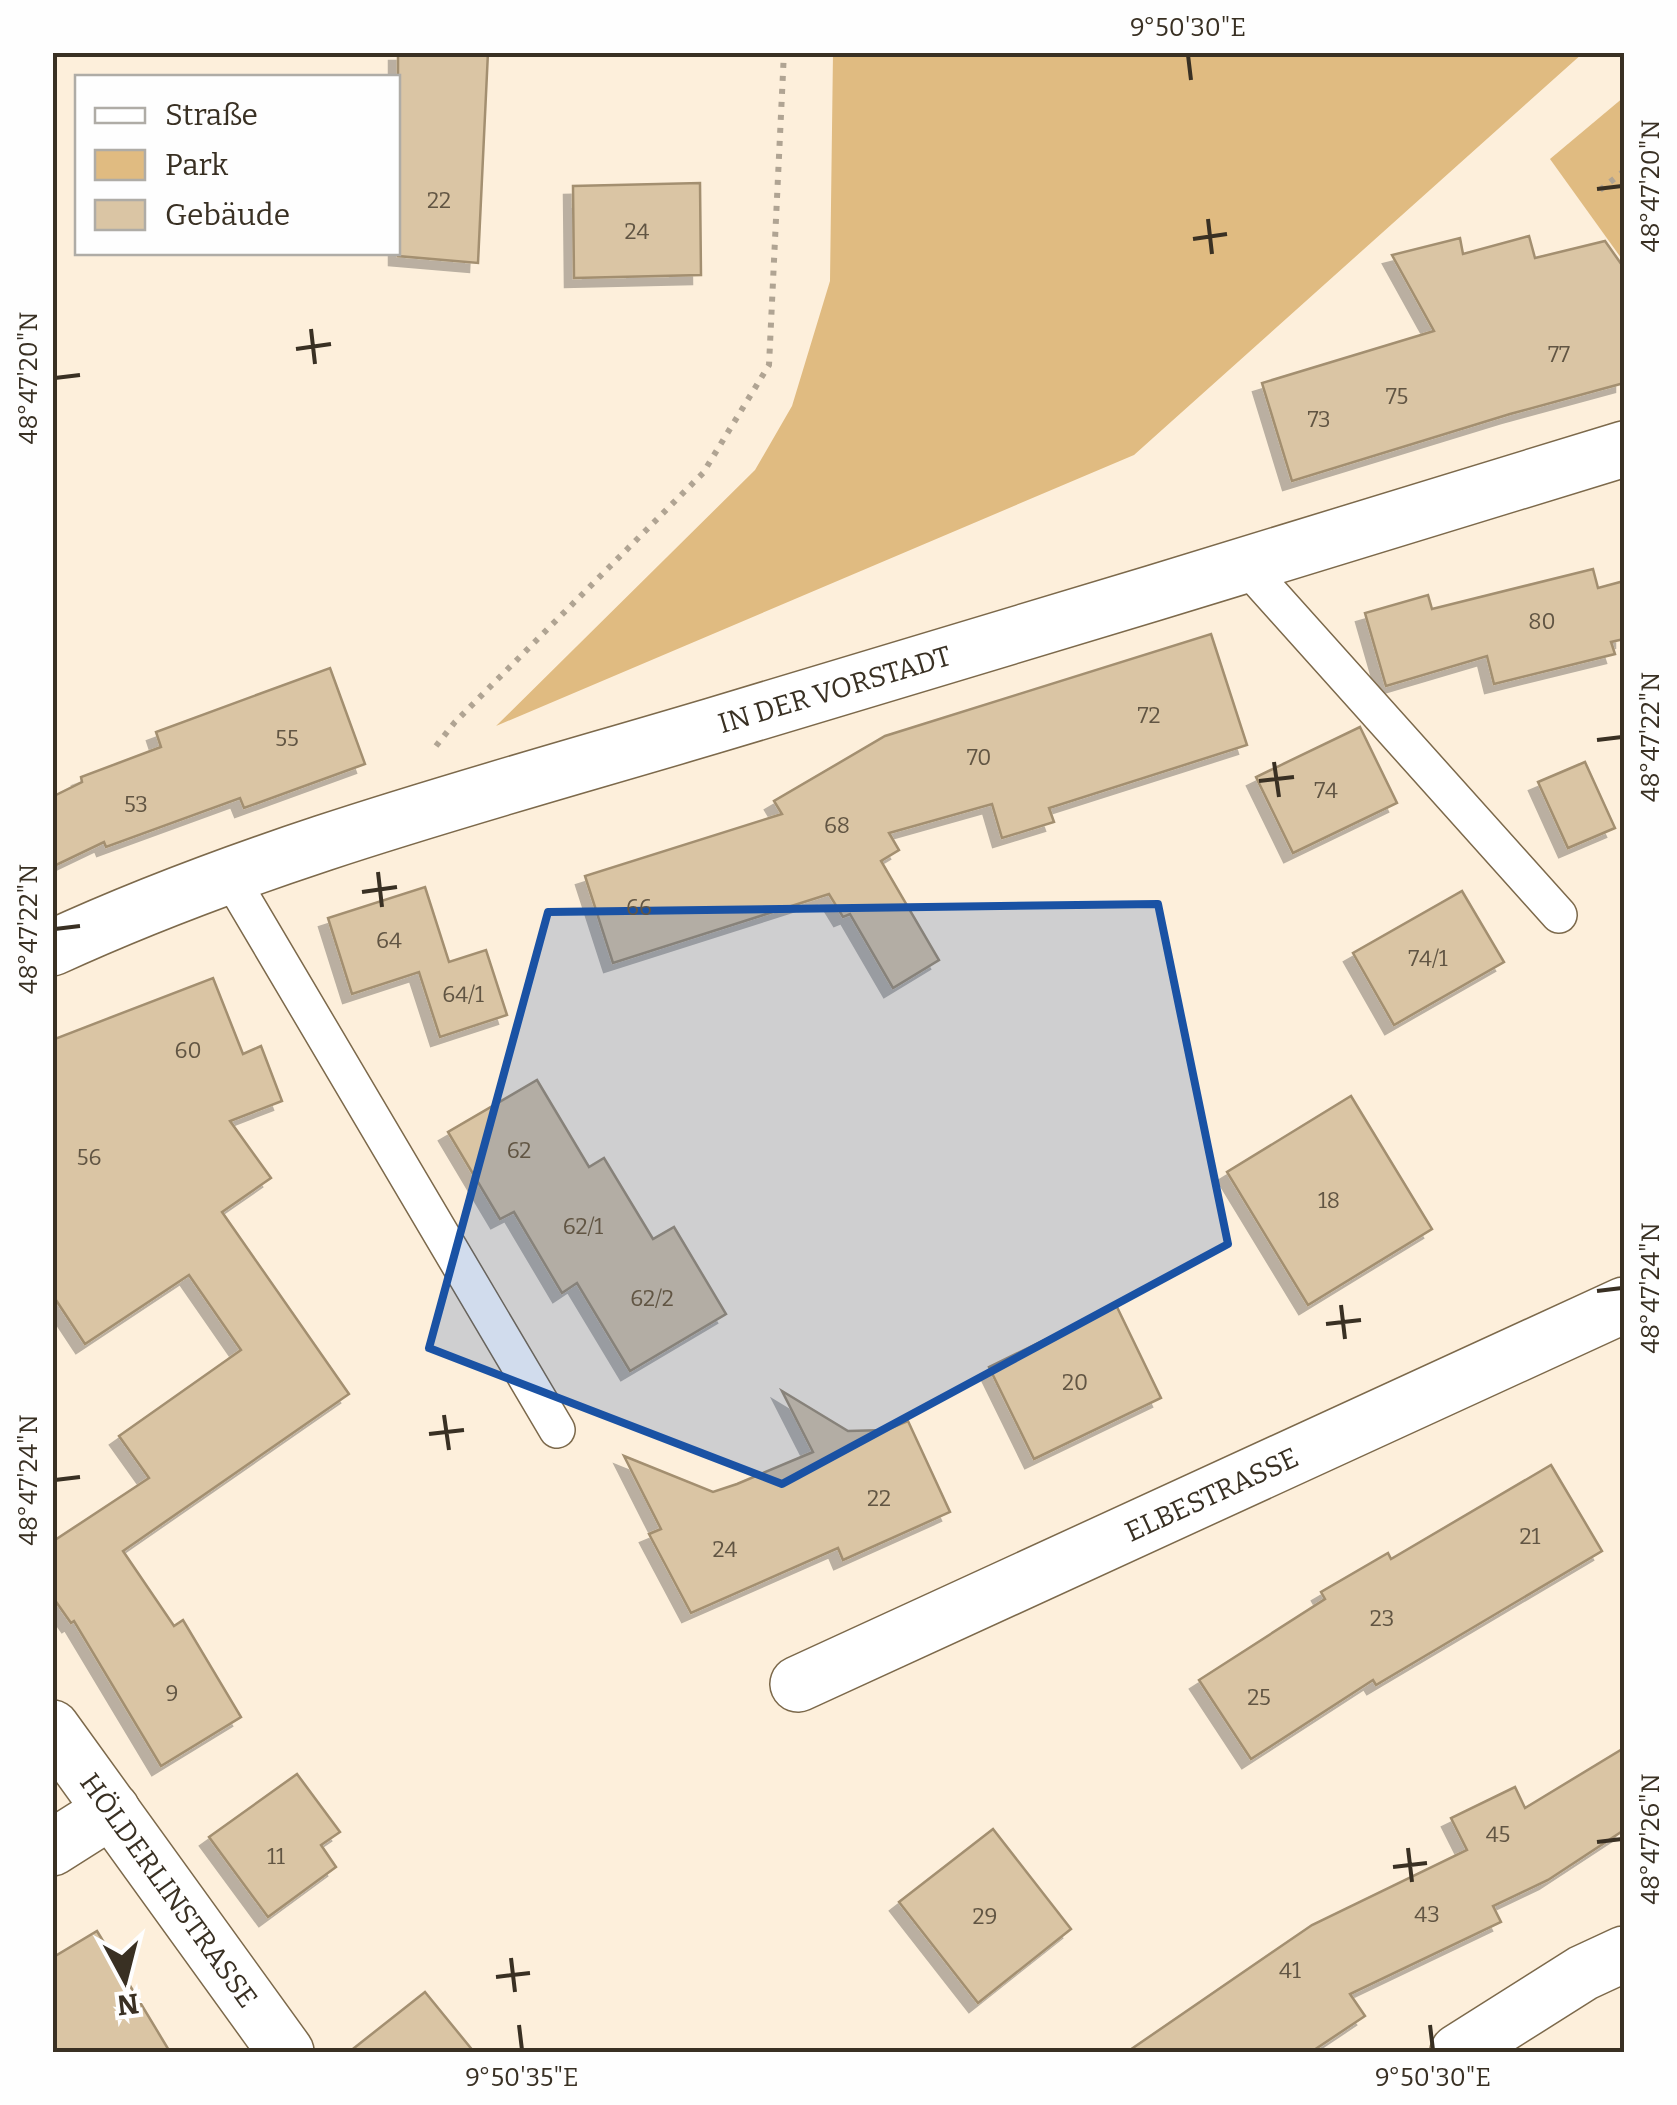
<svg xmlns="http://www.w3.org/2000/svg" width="1677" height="2105" font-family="Bitter,serif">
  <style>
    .green { fill: #e0bb81 }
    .building { fill: #dac5a4; stroke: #a38f70; stroke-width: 2.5; filter: url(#shadow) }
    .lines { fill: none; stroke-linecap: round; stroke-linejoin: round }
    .service-casing { stroke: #7c694b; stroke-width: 38 }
    .minor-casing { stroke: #7c694b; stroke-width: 58 }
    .tertiary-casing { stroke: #7c694b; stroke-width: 58 }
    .path { stroke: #b0a493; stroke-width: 6; stroke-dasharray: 5 8; stroke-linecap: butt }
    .service { stroke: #fff; stroke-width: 35 }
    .minor { stroke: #fff; stroke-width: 55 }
    .tertiary { stroke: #fff; stroke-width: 55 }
    .marked { fill: #1a52a4; fill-opacity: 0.2; stroke: #1a52a4; stroke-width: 8; stroke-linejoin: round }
    .ticks { fill: none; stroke: #393023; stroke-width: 4 }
    .labels { text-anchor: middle; stroke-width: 10; stroke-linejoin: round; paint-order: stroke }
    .number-label { font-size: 22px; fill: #615543 }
    .street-label { font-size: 28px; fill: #393023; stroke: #fefefe }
    .neatline { fill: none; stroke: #393023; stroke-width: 4 }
    .ticks-label { font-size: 25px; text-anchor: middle; fill: #393023 }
  </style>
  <defs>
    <filter id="shadow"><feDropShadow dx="-9" dy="9" stdDeviation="0" flood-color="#0004"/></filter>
  </defs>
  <rect width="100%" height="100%" fill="#fdefdb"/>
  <!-- green -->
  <g class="green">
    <polygon points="833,53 1583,53 1134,455 496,726 755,470 792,406 830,281"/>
    <polygon points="1624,97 1624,262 1550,159"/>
  </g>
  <!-- building -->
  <g class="building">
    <polygon points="398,52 488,52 478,263 398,256"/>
    <polygon points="700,183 701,275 574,278 573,186"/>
    <polygon points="1529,236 1535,258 1605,241 1624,268 1624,383 1510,414 1292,481 1262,383 1434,331 1392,255 1460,238 1463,254"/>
    <polygon points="1593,569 1598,588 1624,581 1624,639 1611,642 1615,654 1494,684 1487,656 1386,686 1365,613 1428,595 1432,609"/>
    <polygon points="1211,634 1247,745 1049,808 1054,822 1002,838 992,804 889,833 899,850 881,861 939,960 893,988 850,914 843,917 829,894 613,963 585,876 782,814 774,801 885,736"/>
    <polygon points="330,668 365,764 244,808 240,798 106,847 104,842 52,867 52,797 82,782 81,777 161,747 156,732"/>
    <polygon points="1360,727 1397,803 1293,853 1256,777"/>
    <polygon points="1585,762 1615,828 1568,848 1538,782"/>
    <polygon points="425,887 449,962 486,950 507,1015 440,1037 419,972 352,994 328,918"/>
    <polygon points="1462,891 1504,962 1394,1025 1353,953"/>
    <polygon points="213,978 243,1054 261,1046 282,1101 230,1121 271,1178 222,1212 349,1394 123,1551 174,1626 183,1620 241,1717 161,1766 74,1621 71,1623 52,1596 52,1542 149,1478 119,1436 241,1350 189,1275 85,1344 52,1294 52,1040"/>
    <polygon points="537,1080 589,1167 604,1158 653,1239 674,1227 726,1314 630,1371 577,1283 562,1293 514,1212 500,1219 448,1132"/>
    <polygon points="1351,1096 1432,1229 1308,1305 1227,1172"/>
    <polygon points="1116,1305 1161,1398 1034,1459 989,1367"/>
    <polygon points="782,1391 848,1431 886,1430 908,1421 950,1512 843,1560 838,1548 691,1613 649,1534 661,1529 624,1456 713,1492 737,1484 813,1452"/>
    <polygon points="1551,1465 1602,1551 1376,1685 1373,1680 1251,1759 1199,1680 1325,1599 1321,1592 1388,1553 1391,1559"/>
    <polygon points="1624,1748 1624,1830 1548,1880 1493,1906 1501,1922 1350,1994 1365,2016 1311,2052 1127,2052 1312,1925 1467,1850 1451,1818 1515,1787 1525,1808"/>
    <polygon points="297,1774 340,1832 321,1845 336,1867 268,1917 209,1837"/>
    <polygon points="993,1829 1071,1929 978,2003 899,1902"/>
    <polygon points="97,1931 170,2052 52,2052 52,1958"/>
    <polygon points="425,1992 474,2052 349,2052"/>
  </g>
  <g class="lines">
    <!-- service casing -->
    <g class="service-casing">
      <g id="service">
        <polyline points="1246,566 1559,915"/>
        <polyline points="229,875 557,1430"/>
      </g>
    </g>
    <!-- minor casing -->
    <g class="minor-casing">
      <g id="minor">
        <path id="s1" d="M 798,1684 L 1624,1305"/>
        <path id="s2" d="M 52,1728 L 286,2052"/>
        <polyline points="52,1848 112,1810"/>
        <polyline points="1458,2052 1583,1973 1624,1954"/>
      </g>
    </g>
    <!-- tertiary casing -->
    <g class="tertiary-casing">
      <g id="tertiary">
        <path id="s3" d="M 52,948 C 263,851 490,792 712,726 C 1016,635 1321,543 1624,449"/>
      </g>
    </g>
    <!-- path -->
    <g class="path">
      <polyline points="1600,190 1624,171"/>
      <polyline points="436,746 455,722 703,473 769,365 784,52"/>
    </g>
    <!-- service -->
    <use href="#service" class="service"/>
    <!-- minor -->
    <use href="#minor" class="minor"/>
    <!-- tertiary -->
    <use href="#tertiary" class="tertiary"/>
  </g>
  <!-- marked area -->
  <path class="marked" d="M 1158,904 L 1228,1244 L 782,1484 L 429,1348 L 548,912 Z"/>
  <!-- ticks -->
  <path class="ticks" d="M 1188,55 L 1191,80M 1597,189 L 1622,186M 1208,219 L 1212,254M 1193,239 L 1227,234M 311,329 L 315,364M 296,349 L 331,344M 55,378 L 80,375M 1597,740 L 1622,737M 1274,762 L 1279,797M 1259,781 L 1294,777M 378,872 L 382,907M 362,892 L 397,887M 55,929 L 80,926M 1597,1291 L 1622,1288M 1341,1305 L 1345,1339M 1326,1324 L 1361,1320M 444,1415 L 449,1450M 429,1434 L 464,1430M 55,1480 L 80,1477M 1597,1842 L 1622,1839M 1408,1848 L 1412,1882M 1393,1867 L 1427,1863M 511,1958 L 515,1992M 496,1977 L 530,1973M 519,2025 L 522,2050M 1430,2025 L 1433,2050"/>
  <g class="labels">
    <!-- number labels -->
    <g class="number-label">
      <text x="439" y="208">22</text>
      <text x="637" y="239">24</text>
      <text x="1559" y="362">77</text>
      <text x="1397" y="404">75</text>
      <text x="1319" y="427">73</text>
      <text x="1542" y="629">80</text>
      <text x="1149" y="723">72</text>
      <text x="287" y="746">55</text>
      <text x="979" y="765">70</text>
      <text x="1326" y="798">74</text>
      <text x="136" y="812">53</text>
      <text x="837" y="833">68</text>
      <text x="639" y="915">66</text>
      <text x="389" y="948">64</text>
      <text x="1428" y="966">74/1</text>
      <text x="463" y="1002">64/1</text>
      <text x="188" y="1058">60</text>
      <text x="519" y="1158">62</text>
      <text x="89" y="1165">56</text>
      <text x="1329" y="1208">18</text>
      <text x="583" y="1234">62/1</text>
      <text x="652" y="1306">62/2</text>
      <text x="1075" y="1390">20</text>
      <text x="879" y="1506">22</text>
      <text x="1530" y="1544">21</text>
      <text x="725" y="1557">24</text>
      <text x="1382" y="1626">23</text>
      <text x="172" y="1701">9</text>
      <text x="1259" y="1705">25</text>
      <text x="1498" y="1842">45</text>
      <text x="276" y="1864">11</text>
      <text x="1427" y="1922">43</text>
      <text x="985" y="1924">29</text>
      <text x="1290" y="1978">41</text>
    </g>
    <!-- street labels -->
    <g class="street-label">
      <text dy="10" stroke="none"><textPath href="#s3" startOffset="825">IN DER VORSTADT</textPath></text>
      <text dy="10" stroke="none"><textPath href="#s1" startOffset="455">ELBESTRASSE</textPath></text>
      <text dy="10" stroke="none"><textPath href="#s2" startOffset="200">HÖLDERLINSTRASSE</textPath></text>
    </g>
  </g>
  <!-- border -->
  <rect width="1677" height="2105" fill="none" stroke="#fefefe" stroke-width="110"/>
  <!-- legend -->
  <rect x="75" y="75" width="325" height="180" fill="#fefefe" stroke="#afaca6" stroke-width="2.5"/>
  <rect x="95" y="108" width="50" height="15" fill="#ffffff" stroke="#afaca6" stroke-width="2.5"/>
  <text x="165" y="125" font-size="30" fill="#393023">Straße</text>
  <rect x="95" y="150" width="50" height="30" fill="#e0bb81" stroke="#afaca6" stroke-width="2.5"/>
  <text x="165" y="175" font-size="30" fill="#393023">Park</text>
  <rect x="95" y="200" width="50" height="30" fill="#dac5a4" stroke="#afaca6" stroke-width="2.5"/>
  <text x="165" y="225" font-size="30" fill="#393023">Gebäude</text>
  <!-- north arrow -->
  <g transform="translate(125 1980) rotate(173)" stroke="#fefefe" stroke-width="8" paint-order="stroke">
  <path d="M0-8L18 38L0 25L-18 38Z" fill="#393023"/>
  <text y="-15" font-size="28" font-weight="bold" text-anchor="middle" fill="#393023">N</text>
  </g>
  <rect x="55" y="55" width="1567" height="1995" class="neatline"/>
  <g class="ticks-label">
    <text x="1188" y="36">9°50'30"E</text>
    <text transform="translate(1650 186) rotate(-90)" y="9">48°47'20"N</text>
    <text transform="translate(28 378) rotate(-90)" y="9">48°47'20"N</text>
    <text transform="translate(1650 737) rotate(-90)" y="9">48°47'22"N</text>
    <text transform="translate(28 929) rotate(-90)" y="9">48°47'22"N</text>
    <text transform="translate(1650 1288) rotate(-90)" y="9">48°47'24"N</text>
    <text transform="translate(28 1480) rotate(-90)" y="9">48°47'24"N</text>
    <text transform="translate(1650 1839) rotate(-90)" y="9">48°47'26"N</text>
    <text x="522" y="2086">9°50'35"E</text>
    <text x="1433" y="2086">9°50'30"E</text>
  </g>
</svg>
